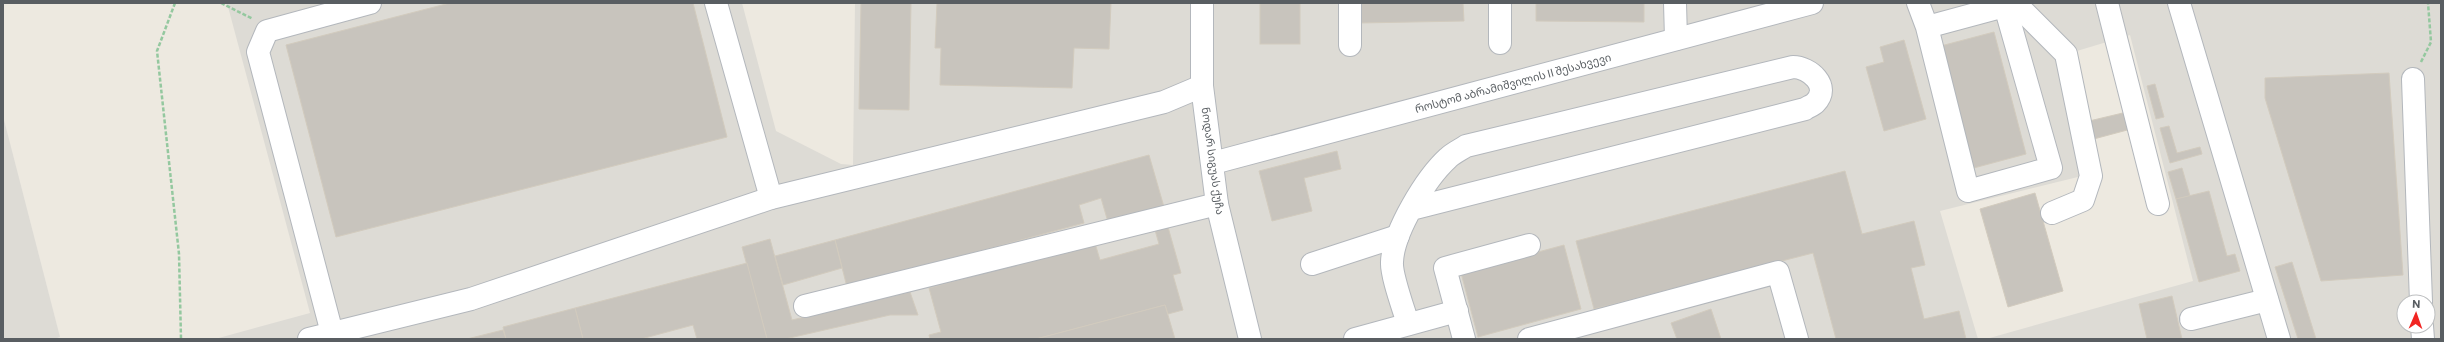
<svg xmlns="http://www.w3.org/2000/svg" width="2444" height="342" font-family="Commissioner,'Noto Sans Georgian',sans-serif">
  <style>
    .industrial { fill: #dddbd5; fill-rule: evenodd }
    .building { fill: #c8c4bd; stroke: #d2cbbe }
    .lines { fill: none; stroke-linecap: round; stroke-linejoin: round }
    .minor-casing { stroke: #b3b7bc; stroke-width: 24 }
    .path { stroke: #94c89f; stroke-width: 2.5; stroke-dasharray: 4 2; stroke-linecap: butt }
    .minor { stroke: #fff; stroke-width: 22 }
    .labels { text-anchor: middle; stroke-width: 3.5; stroke-linejoin: round; paint-order: stroke }
    .street-label { font-size: 11px; fill: #595e62; stroke: #fff }
  </style>
  <rect width="100%" height="100%" fill="#ede9e0"/>
  <!-- industrial -->
  <g class="industrial">
    <path d="M 227,3 L 742,3 L 776,131 L 841,164 L 853,165 L 855,3 L 2441,3 L 2441,339 L 1986,339 L 2193,281 L 2130,35 L 2057,57 L 2086,175 L 1940,211 L 1978,339 L 215,339 L 310,313 ZM 2404,302 L 2428,302 L 2428,326 L 2404,326 Z"/>
    <polygon points="3,116 60,337 54,339 3,339"/>
  </g>
  <!-- building -->
  <g class="building">
    <polygon points="450,3 693,3 727,137 336,237 286,45"/>
    <polygon points="861,3 911,3 909,110 859,109"/>
    <polygon points="937,3 1111,3 1109,49 1074,48 1072,88 940,85 941,48 935,48"/>
    <rect x="1260" y="3" width="40" height="41"/>
    <polygon points="1358,3 1463,3 1464,21 1359,23"/>
    <polygon points="1536,3 1644,3 1644,22 1536,21"/>
    <polygon points="1994,32 2026,154 1970,169 1937,47"/>
    <polygon points="1904,40 1926,119 1884,131 1866,67 1884,62 1880,47"/>
    <polygon points="2389,73 2403,275 2321,281 2265,98 2265,78"/>
    <polygon points="2155,84 2164,117 2156,119 2147,86"/>
    <polygon points="2127,112 2131,129 2090,140 2085,122"/>
    <polygon points="2169,126 2177,153 2200,147 2202,154 2170,163 2160,128"/>
    <polygon points="1337,151 1341,169 1304,178 1312,211 1272,221 1259,171"/>
    <polygon points="1149,155 1164,207 1108,222 1101,198 1079,205 1084,223 847,287 835,240"/>
    <polygon points="2182,168 2190,196 2176,199 2168,172"/>
    <polygon points="1845,171 1862,234 1914,221 1925,265 1911,268 1924,319 1959,311 1966,339 1836,339 1813,253 1594,309 1576,241"/>
    <polygon points="2209,191 2227,256 2235,254 2240,271 2199,282 2176,199"/>
    <polygon points="2035,193 2063,291 2008,307 1980,209"/>
    <polygon points="1168,227 1181,273 1173,275 1183,310 1168,314 1165,305 1036,339 930,339 929,335 941,332 929,288 1095,243 1100,260 1159,244 1155,230"/>
    <polygon points="770,239 792,320 910,292 918,315 890,315 785,339 767,339 742,247"/>
    <polygon points="835,240 842,268 783,285 775,256"/>
    <polygon points="1564,245 1581,309 1478,337 1461,273"/>
    <polygon points="2292,262 2316,339 2298,339 2275,267"/>
    <polygon points="747,263 767,339 697,339 693,325 641,339 583,339 575,308"/>
    <polygon points="2172,296 2182,339 2147,339 2139,304"/>
    <polygon points="1165,305 1175,339 1036,339"/>
    <polygon points="575,308 583,339 506,339 503,327"/>
    <polygon points="1711,309 1721,339 1677,339 1671,323"/>
    <polygon points="503,330 506,339 467,339"/>
  </g>
  <g class="lines">
    <!-- minor casing -->
    <g class="minor-casing">
      <g id="minor">
        <polyline points="716,3 771,198"/>
        <polyline points="1202,3 1202,86 1217,204 1250,339"/>
        <polyline points="1350,3 1350,45"/>
        <polyline points="1675,3 1676,39"/>
        <polyline points="1918,3 1927,27 1968,191 2051,168 2005,6 1927,27"/>
        <polyline points="2015,3 2066,54 2091,176 2083,200 2052,213"/>
        <polyline points="2107,3 2158,204"/>
        <polyline points="2179,3 2279,339"/>
        <polyline points="1500,43 1500,3"/>
        <polyline points="2413,79 2421,302"/>
        <polyline points="1213,163 1812,3"/>
        <polyline points="1312,264 1398,236"/>
        <polyline points="805,306 1217,204"/>
        <polyline points="2191,319 2267,300"/>
        <path d="M 1408,324 C 1404,310 1391,275 1392,262 C 1393,232 1426,178 1448,158 C 1453,153 1460,150 1466,146 L 1793,67 C 1809,67 1832,86 1815,103 C 1813,105 1808,107 1805,109 L 1411,209"/>
        <polyline points="2422,326 2423,339"/>
        <polyline points="332,333 258,52 267,31 370,3"/>
        <polyline points="309,339 471,299 771,198 1164,102 1202,86"/>
        <polyline points="1355,339 1457,311"/>
        <polyline points="1464,339 1445,268 1529,245"/>
        <polyline points="1529,339 1778,272 1797,339"/>
      </g>
    </g>
    <!-- path -->
    <g class="path">
      <polyline points="175,3 157,51 179,254 181,339"/>
      <polyline points="221,3 253,19"/>
      <polyline points="2421,62 2431,42 2428,3"/>
    </g>
    <!-- minor -->
    <use href="#minor" class="minor"/>
  </g>
  <g class="labels">
    <!-- street labels -->
    <g class="street-label">
      <text transform="translate(1513 83) rotate(-15)" y="4">როსტომ აბრამიშვილის II შესახვევი</text>
      <text transform="translate(1213 161) rotate(82)" y="4">ნოდარ სიგუას ქუჩა</text>
    </g>
  </g>
  <!-- border -->
  <rect width="2444" height="342" fill="none" stroke="#595e62" stroke-width="8"/>
  <!-- north arrow -->
  <g transform="translate(2416 314) rotate(2)"><circle r="19" fill="#ffffff" stroke="#bdbfc0"/>
  <path d="M0-3L7 15L0 10L-7 15Z" fill="#f12522"/>
  <text y="-6" font-size="11" font-weight="bold" text-anchor="middle" fill="#595e62">N</text>
  </g>
</svg>
